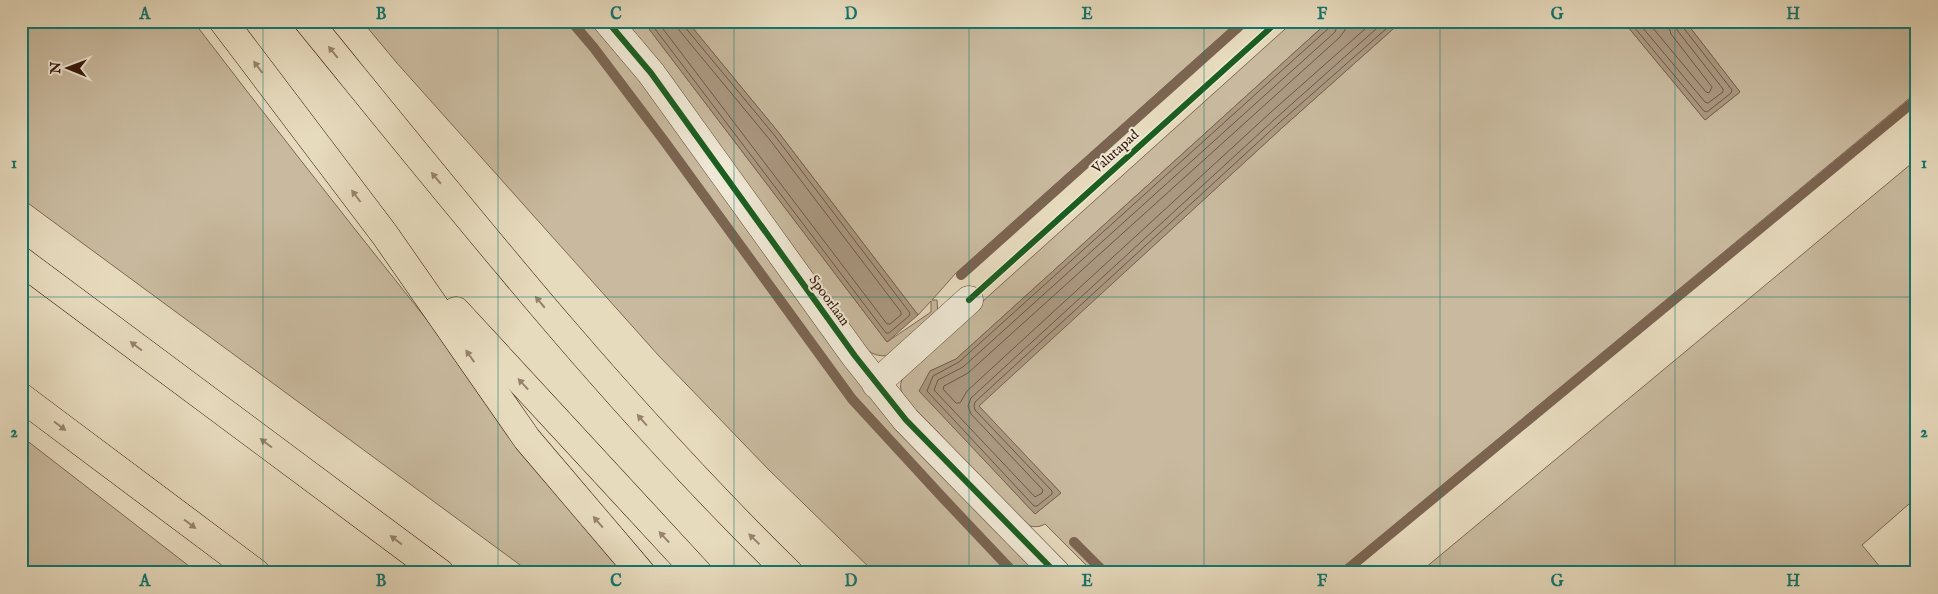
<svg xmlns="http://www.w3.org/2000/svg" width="1938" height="594" font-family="'IM FELL English',serif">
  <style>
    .green { fill: #c9ba9f; stroke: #7f6854 }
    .water { fill: #aa9881; stroke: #7b6451 }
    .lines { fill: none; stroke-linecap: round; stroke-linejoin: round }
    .shore { stroke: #705746; stroke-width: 1 }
    .stream { stroke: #7b6451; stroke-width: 10 }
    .street-casing { stroke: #624737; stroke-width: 29 }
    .highway-casing { stroke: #35160a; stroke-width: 29 }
    .street { stroke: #efe8d5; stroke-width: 28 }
    .highway { stroke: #e7dbbe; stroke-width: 28 }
    .cycleway-casing { stroke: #efe8d5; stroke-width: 9 }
    .cycleway { stroke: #1b5e20; stroke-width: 6 }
    .oneway { fill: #97826d }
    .grid { fill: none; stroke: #0f766e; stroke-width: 1; stroke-opacity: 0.55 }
    .labels { text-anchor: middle; stroke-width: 4; stroke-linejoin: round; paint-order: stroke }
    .street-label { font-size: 14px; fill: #35160a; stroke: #efe8d5 }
    .neatline { fill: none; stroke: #0f766e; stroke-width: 2 }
    .grid-label { font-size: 16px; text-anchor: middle; font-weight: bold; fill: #0f766e }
  </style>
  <rect width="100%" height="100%" fill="#e7dbbe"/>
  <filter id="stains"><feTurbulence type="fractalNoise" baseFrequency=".004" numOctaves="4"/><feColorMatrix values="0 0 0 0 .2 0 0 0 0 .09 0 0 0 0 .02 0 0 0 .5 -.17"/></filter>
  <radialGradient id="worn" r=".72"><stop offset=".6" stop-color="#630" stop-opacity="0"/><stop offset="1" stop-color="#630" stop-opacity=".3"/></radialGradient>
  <!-- green -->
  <g class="green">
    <path d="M 21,21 L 193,21 C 336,208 483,391 632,573 L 531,573 L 21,198 Z"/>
    <polygon points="362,21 592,21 1040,573 875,573 769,470 659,356 396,62"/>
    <path d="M 621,21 L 643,21 L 887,342 L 931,312 L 931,301 L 918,315 L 779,133 L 687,21 L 1238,21 L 956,273 L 932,300 L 937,300 L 938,317 C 929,324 900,351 892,354 C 883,358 873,355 866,349 Z"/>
    <path d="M 1294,21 L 1329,21 L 956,359 L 930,371 L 920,391 L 1035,514 L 1061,493 L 978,406 L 1283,127 L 1402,21 L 1623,21 L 1705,120 L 1740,92 L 1685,21 L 1917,21 L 1917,92 L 1336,573 L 1094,573 L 1045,524 C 1037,529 1029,526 1020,523 L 911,409 C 899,390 895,384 912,365 Z"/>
    <polygon points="1917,159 1917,497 1862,545 1885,573 1419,573"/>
    <polygon points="21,436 198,573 21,573"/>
  </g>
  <!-- water -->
  <g class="water">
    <polygon points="643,21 687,21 779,133 918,315 887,342"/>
    <polygon points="1329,21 1402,21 1283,127 979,406 1061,493 1035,514 919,391 930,371 956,359"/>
    <polygon points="1623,21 1685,21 1740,92 1705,120"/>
  </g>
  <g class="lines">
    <!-- shore -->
    <g class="shore">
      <polyline points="649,21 886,333 889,333 909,316 910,313 775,136 684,26 683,21"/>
      <polyline points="657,21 887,324 890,324 901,315 901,312 770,140 679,30 677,21"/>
      <polyline points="1332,21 1330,27 959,362 933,376 927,391 1034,506 1037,506 1052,494 1052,491 975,410 974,406 975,402 1279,123 1395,21"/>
      <polyline points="1339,21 1335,32 963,367 938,380 934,390 1035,497 1042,493 1043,490 971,414 968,406 971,398 1275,119 1385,21"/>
      <polyline points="1346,21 1345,30 1340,37 968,373 944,386 943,389 956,403 960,403 967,391 1270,113 1374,21"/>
      <polyline points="1629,21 1704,111 1707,112 1731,93 1732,90 1682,26 1681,21"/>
      <polyline points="1637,21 1705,102 1708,103 1723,92 1723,89 1677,30 1675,21"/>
      <polyline points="1647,21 1706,92 1709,93 1712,87 1671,34 1667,21"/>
    </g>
    <!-- stream -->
    <g class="stream">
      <polyline points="571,21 594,48 665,142 852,399 943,498 1014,573"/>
      <polyline points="961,275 1245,21"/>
      <polyline points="1074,542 1105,573"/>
      <polyline points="1343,573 1917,99"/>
    </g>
    <!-- street casing -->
    <g class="street-casing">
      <g id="street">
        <polyline points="607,21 651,73 855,356 906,420 1056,573"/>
        <polyline points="876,384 969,300"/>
      </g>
    </g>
    <!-- highway casing -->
    <g class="highway-casing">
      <g id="highway">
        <polyline points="223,21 385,235 527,439 641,573"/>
        <path d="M 308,21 C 462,210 614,402 789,573"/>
        <polyline points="21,261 440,573"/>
        <polyline points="456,311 698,573"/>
        <polyline points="21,397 256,573"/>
      </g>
    </g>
    <!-- street -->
    <use href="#street" class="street"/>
    <!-- highway -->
    <use href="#highway" class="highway"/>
    <!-- cycleway casing -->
    <g class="cycleway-casing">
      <g id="cycleway">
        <polyline points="607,21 651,73 855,356 906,420 1056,573"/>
        <polyline points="969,300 1278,21"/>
      </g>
    </g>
    <!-- cycleway -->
    <use href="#cycleway" class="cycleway"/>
  </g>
  <!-- one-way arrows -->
  <defs><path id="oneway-solid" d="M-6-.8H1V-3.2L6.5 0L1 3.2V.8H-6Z" transform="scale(1.25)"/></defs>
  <g class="oneway">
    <use href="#oneway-solid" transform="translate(333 52) rotate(-129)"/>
    <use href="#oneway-solid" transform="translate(258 67) rotate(-127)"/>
    <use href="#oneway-solid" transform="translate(436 178) rotate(-130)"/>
    <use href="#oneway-solid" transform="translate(356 196) rotate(-127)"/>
    <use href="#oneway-solid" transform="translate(540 302) rotate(-130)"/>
    <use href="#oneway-solid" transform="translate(136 346) rotate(-143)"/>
    <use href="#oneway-solid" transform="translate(470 356) rotate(-125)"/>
    <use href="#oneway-solid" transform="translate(523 384) rotate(-133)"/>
    <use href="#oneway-solid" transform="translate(642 420) rotate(-131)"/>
    <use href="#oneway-solid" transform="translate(60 426) rotate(37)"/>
    <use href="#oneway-solid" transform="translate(266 443) rotate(-143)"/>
    <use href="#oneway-solid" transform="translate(598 522) rotate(-131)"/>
    <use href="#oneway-solid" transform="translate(190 524) rotate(37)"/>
    <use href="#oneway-solid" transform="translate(664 537) rotate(-133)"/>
    <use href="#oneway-solid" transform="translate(754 539) rotate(-136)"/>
    <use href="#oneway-solid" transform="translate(396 540) rotate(-143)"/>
  </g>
  <!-- grid -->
  <path class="grid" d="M 263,21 L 263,573M 498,21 L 498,573M 734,21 L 734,573M 969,21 L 969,573M 1204,21 L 1204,573M 1440,21 L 1440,573M 1675,21 L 1675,573M 21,297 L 1917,297"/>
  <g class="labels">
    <!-- street labels -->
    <g class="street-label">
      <text transform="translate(1115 151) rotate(-42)" y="5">Valutapad</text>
      <text transform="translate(830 300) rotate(54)" y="5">Spoorlaan</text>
    </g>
  </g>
  <!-- margin -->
  <rect width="1938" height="594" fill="none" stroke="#e7dbbe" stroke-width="55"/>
  <!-- north arrow -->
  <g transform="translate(68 68) rotate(271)" stroke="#efe8d5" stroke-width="4" paint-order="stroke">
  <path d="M0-4L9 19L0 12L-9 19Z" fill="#35160a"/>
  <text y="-8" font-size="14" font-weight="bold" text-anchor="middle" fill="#35160a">N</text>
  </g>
  <rect x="28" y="28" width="1882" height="538" class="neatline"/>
  <g class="grid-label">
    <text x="145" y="19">A</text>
    <text x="381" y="19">B</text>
    <text x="616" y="19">C</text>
    <text x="851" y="19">D</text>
    <text x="1087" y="19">E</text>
    <text x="1322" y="19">F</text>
    <text x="1557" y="19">G</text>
    <text x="1793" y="19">H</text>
    <text x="14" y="168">1</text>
    <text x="1924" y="168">1</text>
    <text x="14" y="437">2</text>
    <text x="1924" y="437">2</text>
    <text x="145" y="586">A</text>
    <text x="381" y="586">B</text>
    <text x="616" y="586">C</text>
    <text x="851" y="586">D</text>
    <text x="1087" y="586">E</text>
    <text x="1322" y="586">F</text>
    <text x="1557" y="586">G</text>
    <text x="1793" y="586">H</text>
  </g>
  <rect width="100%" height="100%" filter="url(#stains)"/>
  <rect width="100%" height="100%" fill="url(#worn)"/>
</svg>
